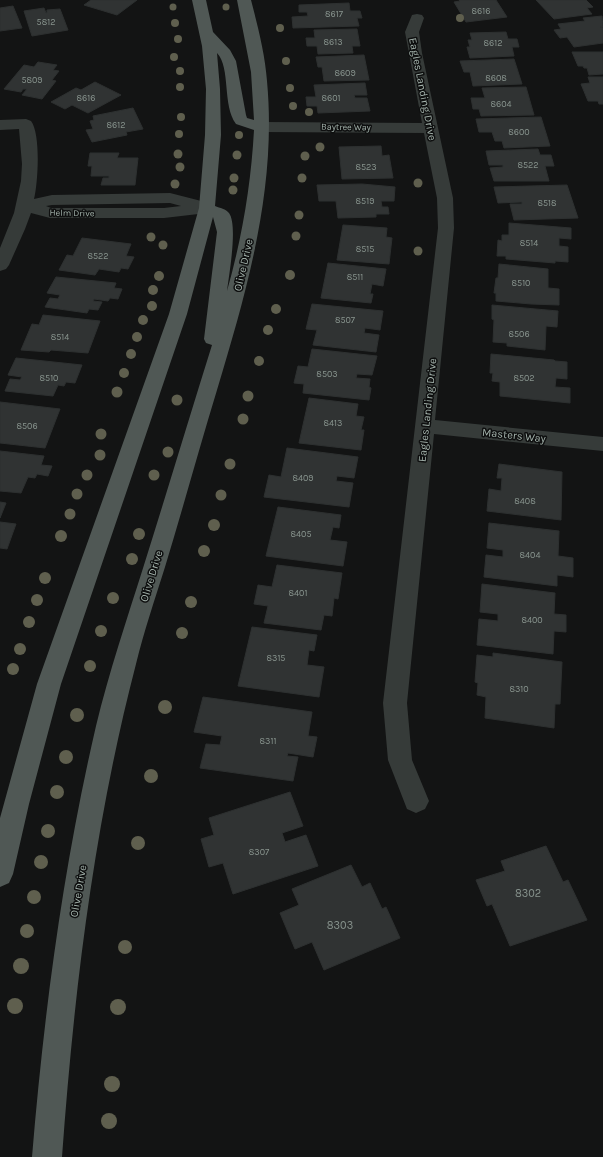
<svg xmlns="http://www.w3.org/2000/svg" width="603" height="1157" font-family="Karla,sans-serif">
  <style>
    .building { fill: #303333; stroke: #2d3030 }
    .lines { fill: none; stroke-linecap: round; stroke-linejoin: round }
    .minor { fill: #363b39; fill-rule: evenodd }
    .major { fill: #505855; fill-rule: evenodd }
    .tree { fill: #5f5f4e }
    .labels { text-anchor: middle; stroke-width: 3; stroke-linejoin: round; paint-order: stroke }
    .number-label { font-size: 9px; fill: #88948e }
    .far-street-label { font-size: 9px; fill: #a5b4ad; stroke: #0e0f0f }
    .street-label { font-size: 11px; fill: #a5b4ad; stroke: #0e0f0f }
    .near-number-label { font-size: 11px; fill: #88948e }
  </style>
  <rect width="100%" height="100%" fill="#131414"/>
  <!-- building -->
  <g class="building">
    <polygon points="91,0 137,0 117,15 84,5"/>
    <polygon points="459,0 496,0 507,17 466,22 454,2 460,1"/>
    <polygon points="536,0 586,0 593,7 587,8 592,14 554,19"/>
    <polygon points="349,3 350,11 360,11 362,18 357,18 359,26 293,28 292,17 308,16 307,12 299,12 299,5"/>
    <polygon points="13,6 22,28 0,31 0,8"/>
    <polygon points="44,8 46,13 47,13 47,10 60,9 68,30 32,36 24,11"/>
    <polygon points="602,16 603,27 600,27 603,28 603,43 574,47 567,37 560,38 554,30 561,29 558,24 585,21 583,18"/>
    <polygon points="357,29 360,46 352,46 353,53 318,54 317,46 307,46 306,38 315,38 314,30"/>
    <polygon points="506,32 508,39 517,39 519,47 512,47 514,56 470,58 467,47 470,47 468,40 472,40 470,33"/>
    <polygon points="572,52 603,52 603,74 589,75 587,68 584,68 583,66 578,66"/>
    <polygon points="364,55 369,80 324,81 322,67 318,67 316,57"/>
    <polygon points="514,59 522,84 473,86 470,72 464,72 460,61"/>
    <polygon points="38,62 57,65 53,70 59,71 52,80 56,81 42,99 22,95 27,89 23,89 21,92 4,89 24,65 34,67"/>
    <polygon points="588,77 603,77 603,104 599,104 598,101 588,101 581,84 590,83"/>
    <polygon points="95,82 121,95 88,113 72,105 65,109 51,102 76,88 81,90"/>
    <polygon points="365,83 367,95 354,95 355,98 367,98 370,111 318,113 317,106 307,106 306,97 316,97 314,85"/>
    <polygon points="526,87 534,115 481,116 479,109 473,109 471,98 485,98 482,88"/>
    <polygon points="133,108 143,129 126,132 127,135 92,142 86,130 93,129 90,121 94,120 93,116"/>
    <polygon points="541,117 550,146 504,148 502,141 495,141 492,132 479,132 476,119"/>
    <polygon points="381,146 382,156 389,155 393,178 342,179 339,147"/>
    <polygon points="538,149 540,155 551,155 554,166 545,166 549,181 494,181 490,168 503,167 503,165 489,165 486,151"/>
    <polygon points="90,153 119,153 117,158 138,158 135,185 101,185 103,178 109,178 109,176 91,176 92,166 88,166"/>
    <polygon points="362,184 395,187 394,201 381,201 382,207 388,207 389,214 376,214 376,217 338,218 336,201 319,201 317,185"/>
    <polygon points="567,185 578,218 514,220 510,204 522,204 522,202 498,203 494,187"/>
    <polygon points="509,223 571,228 571,239 559,238 559,246 568,247 568,262 555,261 555,263 506,259 506,256 497,256 498,240 502,241 502,235 509,235"/>
    <polygon points="343,225 387,228 386,237 392,238 389,264 337,260"/>
    <polygon points="82,238 131,244 126,256 134,257 128,269 121,268 119,272 99,269 95,275 59,270 67,255 73,256"/>
    <polygon points="328,263 386,269 383,286 372,284 370,294 373,294 371,303 321,298"/>
    <polygon points="499,264 548,269 548,288 559,289 559,305 531,304 496,301 496,293 494,293 496,278 498,278"/>
    <polygon points="56,277 116,283 114,288 122,289 118,299 110,298 108,301 94,299 93,301 102,302 98,310 89,309 87,313 45,307 50,298 58,299 60,295 47,293"/>
    <polygon points="312,304 383,311 380,330 365,328 364,333 379,335 376,352 313,345 317,330 306,329"/>
    <polygon points="492,305 558,311 557,327 546,326 545,350 507,346 507,343 493,342 494,320 492,319"/>
    <polygon points="43,315 100,321 88,353 51,350 49,352 21,350 32,324 39,325"/>
    <polygon points="312,349 377,356 372,375 357,374 356,378 370,379 369,387 371,388 369,400 303,393 304,384 294,383 298,366 308,367"/>
    <polygon points="491,354 554,360 555,361 567,362 567,379 556,378 555,387 570,388 570,403 500,396 500,382 492,381 493,373 490,373"/>
    <polygon points="16,358 82,365 75,383 66,382 64,386 58,385 53,396 5,391 10,379 20,380 22,377 8,375"/>
    <polygon points="309,398 358,404 356,416 364,417 361,430 364,430 361,450 299,443"/>
    <polygon points="0,402 60,409 45,448 0,443"/>
    <polygon points="287,448 358,457 354,478 337,476 336,481 353,483 349,507 264,497 269,475 281,477"/>
    <polygon points="0,451 44,456 41,465 52,466 48,476 37,474 35,478 28,477 21,493 0,491"/>
    <polygon points="499,464 562,472 561,520 487,511 489,489 501,491 502,478 497,478"/>
    <polygon points="0,502 6,503 0,518"/>
    <polygon points="278,507 341,515 339,528 333,527 330,540 347,542 343,566 266,556"/>
    <polygon points="0,522 16,524 7,549 0,548"/>
    <polygon points="489,523 559,531 558,556 573,558 573,577 557,575 557,586 484,577 486,555 503,557 503,550 487,548"/>
    <polygon points="277,565 342,573 338,599 334,598 332,616 324,615 321,630 264,623 268,606 254,604 258,585 272,587"/>
    <polygon points="482,584 555,593 554,614 566,615 566,632 554,631 553,654 477,645 479,619 498,621 498,614 480,612"/>
    <polygon points="252,627 317,635 314,651 309,650 307,665 324,667 319,697 238,686"/>
    <polygon points="493,653 562,662 560,704 555,704 554,728 485,718 486,697 477,695 478,683 475,682 477,655 493,657"/>
    <polygon points="203,697 312,712 308,736 317,737 313,757 288,753 287,756 298,757 293,781 200,768 206,744 220,745 222,736 194,732"/>
    <polygon points="290,792 303,826 282,833 285,842 306,835 318,866 233,894 223,863 209,867 201,839 214,835 209,818"/>
    <polygon points="546,846 563,882 568,880 587,920 510,946 492,904 487,906 476,880 505,871 501,861"/>
    <polygon points="351,865 362,887 370,883 382,909 386,907 400,938 324,970 312,942 295,949 280,913 299,905 292,889"/>
  </g>
  <g class="lines">
    <!-- minor -->
    <g class="minor">
      <polygon points="417,14 422,15 424,18 419,32 422,53 453,198 454,228 435,420 603,437 603,451 434,434 407,703 412,760 429,801 425,809 416,813 407,809 388,760 383,703 438,228 437,198 424,133 261,132 256,130 253,127 256,124 261,122 422,123 405,32 412,15"/>
      <path d="M 26,119 L 31,121 C 41,134 38,183 34,199 L 52,195 L 170,193 L 213,204 L 215,208 L 213,212 L 207,213 L 164,218 L 50,218 L 31,213 L 25,229 L 9,265 L 6,269 L 0,271 L 0,248 L 14,213 L 21,181 L 22,164 L 19,129 L 0,130 L 0,120 ZM 170,203 L 181,206 L 164,208 L 51,208 L 46,206 L 52,205 Z"/>
    </g>
    <!-- major -->
    <path class="major" d="M 192,0 L 206,0 L 213,32 L 230,50 L 236,61 L 246,115 L 247,118 L 254,120 L 251,72 L 237,0 L 251,0 C 258,27 265,54 267,81 C 277,188 247,290 217,390 C 199,449 183,508 165,567 C 155,599 144,631 136,664 C 94,825 74,991 62,1157 L 32,1157 C 44,1012 63,868 96,726 C 109,672 127,619 144,565 C 167,492 189,418 212,345 L 206,343 L 204,339 L 217,232 L 213,217 L 187,314 L 61,684 L 29,804 L 13,874 L 9,883 L 0,887 L 0,818 L 37,684 L 169,314 L 199,208 L 205,135 L 206,89 L 202,46 ZM 217,53 C 231,68 222,105 236,124 L 254,130 C 251,185 242,238 227,291 C 229,275 238,225 229,213 C 226,209 220,208 215,206 L 221,135 L 220,89 Z"/>
  </g>
  <!-- trees -->
  <g class="tree">
    <circle cx="173" cy="7" r="3.5"/>
    <circle cx="226" cy="7" r="3.5"/>
    <circle cx="460" cy="18" r="4"/>
    <circle cx="175" cy="23" r="4"/>
    <circle cx="280" cy="28" r="4"/>
    <circle cx="178" cy="39" r="4"/>
    <circle cx="174" cy="57" r="4"/>
    <circle cx="286" cy="61" r="4"/>
    <circle cx="180" cy="71" r="4"/>
    <circle cx="180" cy="87" r="4"/>
    <circle cx="290" cy="88" r="4"/>
    <circle cx="293" cy="106" r="4"/>
    <circle cx="309" cy="112" r="4"/>
    <circle cx="181" cy="117" r="4"/>
    <circle cx="179" cy="134" r="4"/>
    <circle cx="239" cy="135" r="4"/>
    <circle cx="320" cy="147" r="4.5"/>
    <circle cx="178" cy="154" r="4.5"/>
    <circle cx="237" cy="155" r="4.5"/>
    <circle cx="305" cy="156" r="4.5"/>
    <circle cx="180" cy="167" r="4.5"/>
    <circle cx="234" cy="178" r="4.5"/>
    <circle cx="302" cy="178" r="4.5"/>
    <circle cx="418" cy="183" r="4.5"/>
    <circle cx="175" cy="184" r="4.5"/>
    <circle cx="233" cy="190" r="4.5"/>
    <circle cx="299" cy="215" r="4.5"/>
    <circle cx="296" cy="236" r="4.5"/>
    <circle cx="151" cy="237" r="4.5"/>
    <circle cx="163" cy="245" r="4.5"/>
    <circle cx="418" cy="251" r="4.5"/>
    <circle cx="290" cy="275" r="5"/>
    <circle cx="159" cy="276" r="5"/>
    <circle cx="153" cy="290" r="5"/>
    <circle cx="152" cy="306" r="5"/>
    <circle cx="276" cy="309" r="5"/>
    <circle cx="143" cy="320" r="5"/>
    <circle cx="268" cy="330" r="5"/>
    <circle cx="137" cy="337" r="5"/>
    <circle cx="131" cy="354" r="5"/>
    <circle cx="259" cy="361" r="5"/>
    <circle cx="124" cy="373" r="5"/>
    <circle cx="117" cy="392" r="5.5"/>
    <circle cx="248" cy="396" r="5.5"/>
    <circle cx="177" cy="400" r="5.5"/>
    <circle cx="243" cy="419" r="5.5"/>
    <circle cx="101" cy="434" r="5.5"/>
    <circle cx="168" cy="452" r="5.5"/>
    <circle cx="100" cy="455" r="5.5"/>
    <circle cx="230" cy="464" r="5.5"/>
    <circle cx="87" cy="475" r="5.5"/>
    <circle cx="154" cy="475" r="5.5"/>
    <circle cx="77" cy="494" r="5.5"/>
    <circle cx="221" cy="495" r="5.5"/>
    <circle cx="70" cy="514" r="5.5"/>
    <circle cx="214" cy="525" r="6"/>
    <circle cx="139" cy="534" r="6"/>
    <circle cx="61" cy="536" r="6"/>
    <circle cx="204" cy="551" r="6"/>
    <circle cx="132" cy="559" r="6"/>
    <circle cx="45" cy="578" r="6"/>
    <circle cx="113" cy="598" r="6"/>
    <circle cx="37" cy="600" r="6"/>
    <circle cx="191" cy="602" r="6"/>
    <circle cx="29" cy="622" r="6"/>
    <circle cx="101" cy="631" r="6"/>
    <circle cx="182" cy="633" r="6"/>
    <circle cx="20" cy="649" r="6"/>
    <circle cx="90" cy="666" r="6"/>
    <circle cx="13" cy="669" r="6"/>
    <circle cx="165" cy="707" r="7"/>
    <circle cx="77" cy="715" r="7"/>
    <circle cx="66" cy="757" r="7"/>
    <circle cx="151" cy="776" r="7"/>
    <circle cx="57" cy="792" r="7"/>
    <circle cx="48" cy="831" r="7"/>
    <circle cx="138" cy="843" r="7"/>
    <circle cx="41" cy="862" r="7"/>
    <circle cx="34" cy="897" r="7"/>
    <circle cx="27" cy="931" r="7"/>
    <circle cx="125" cy="947" r="7"/>
    <circle cx="21" cy="966" r="8"/>
    <circle cx="15" cy="1006" r="8"/>
    <circle cx="118" cy="1007" r="8"/>
    <circle cx="112" cy="1084" r="8"/>
    <circle cx="109" cy="1121" r="8"/>
  </g>
  <g class="labels">
    <!-- number labels -->
    <g class="number-label">
      <text x="481" y="14">8616</text>
      <text x="334" y="17">8617</text>
      <text x="46" y="25">5812</text>
      <text x="333" y="45">8613</text>
      <text x="493" y="46">8612</text>
      <text x="345" y="76">8609</text>
      <text x="496" y="81">8608</text>
      <text x="32" y="83">5809</text>
      <text x="86" y="101">8616</text>
      <text x="331" y="101">8601</text>
      <text x="501" y="107">8604</text>
      <text x="116" y="128">8612</text>
      <text x="519" y="135">8600</text>
      <text x="528" y="168">8522</text>
      <text x="366" y="170">8523</text>
      <text x="365" y="204">8519</text>
      <text x="547" y="206">8518</text>
      <text x="529" y="246">8514</text>
      <text x="365" y="252">8515</text>
      <text x="98" y="259">8522</text>
      <text x="355" y="280">8511</text>
      <text x="521" y="286">8510</text>
      <text x="345" y="323">8507</text>
      <text x="519" y="337">8506</text>
      <text x="60" y="340">8514</text>
      <text x="327" y="377">8503</text>
      <text x="49" y="381">8510</text>
      <text x="524" y="381">8502</text>
      <text x="333" y="426">8413</text>
      <text x="27" y="429">8506</text>
      <text x="303" y="481">8409</text>
      <text x="525" y="504">8408</text>
      <text x="301" y="537">8405</text>
      <text x="530" y="558">8404</text>
      <text x="298" y="596">8401</text>
      <text x="532" y="623">8400</text>
      <text x="276" y="661">8315</text>
      <text x="519" y="692">8310</text>
      <text x="268" y="744">8311</text>
      <text x="259" y="855">8307</text>
    </g>
    <!-- far-street labels -->
    <g class="far-street-label">
      <text transform="translate(346 127) rotate(1)" y="3">Baytree Way</text>
      <text transform="translate(72 213) rotate(1)" y="3">Helm Drive</text>
    </g>
    <!-- street labels -->
    <g class="street-label">
      <text transform="translate(423 89) rotate(79)" y="4">Eagles Landing Drive</text>
      <text transform="translate(243 265) rotate(-77)" y="4">Olive Drive</text>
      <text transform="translate(427 410) rotate(-84)" y="4">Eagles Landing Drive</text>
      <text transform="translate(514 435) rotate(6)" y="4">Masters Way</text>
      <text transform="translate(151 576) rotate(-73)" y="4">Olive Drive</text>
      <text transform="translate(78 891) rotate(-80)" y="4">Olive Drive</text>
    </g>
    <!-- near-number labels -->
    <g class="near-number-label">
      <text x="528" y="897">8302</text>
      <text x="340" y="929">8303</text>
    </g>
  </g>
</svg>
